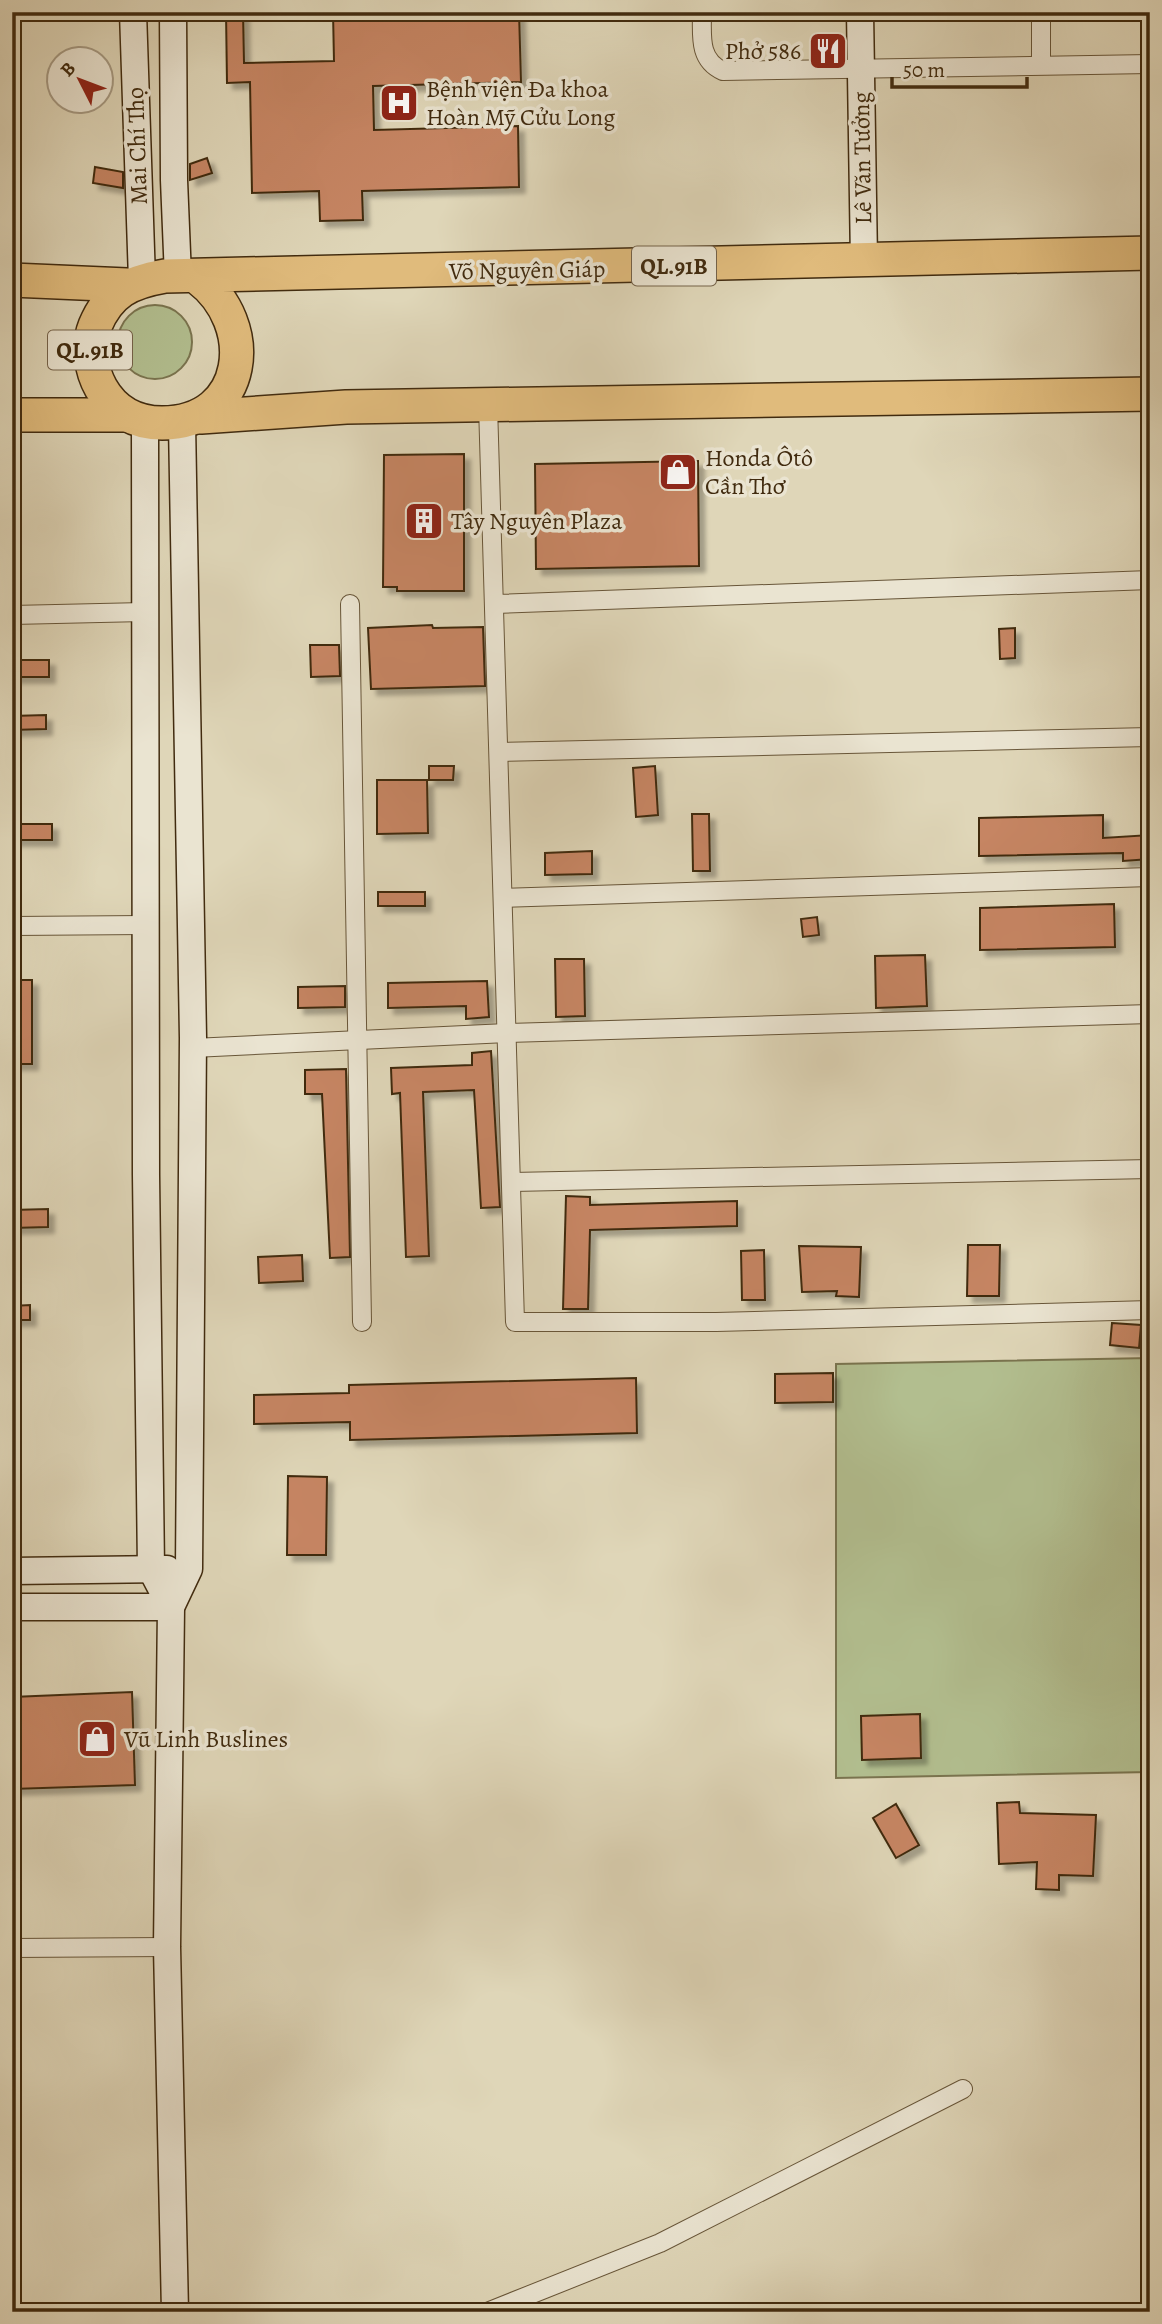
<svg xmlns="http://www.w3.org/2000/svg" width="1162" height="2324" font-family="Alegreya,serif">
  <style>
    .green { fill: #b2be8f; stroke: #7a744f; stroke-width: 2 }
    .building { fill: #c68564; stroke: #412b0f; stroke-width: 2; filter: url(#shadow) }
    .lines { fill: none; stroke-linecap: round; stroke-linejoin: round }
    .street-casing { stroke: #685639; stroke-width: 20 }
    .secondary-casing { stroke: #412b0f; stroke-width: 29 }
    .highway-casing { stroke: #412b0f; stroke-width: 36 }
    .street { stroke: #eae4d1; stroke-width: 18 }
    .secondary { stroke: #eae4d1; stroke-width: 26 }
    .highway { stroke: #e0bb7c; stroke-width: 33 }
    .labels { text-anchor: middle; stroke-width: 7; stroke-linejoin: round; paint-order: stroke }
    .shield { fill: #eae4d1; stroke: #746249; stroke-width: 2 }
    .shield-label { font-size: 23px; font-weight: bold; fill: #412b0f }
    .poi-label { font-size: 24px; fill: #412b0f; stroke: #eae4d1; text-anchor: start }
    .street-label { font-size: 24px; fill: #412b0f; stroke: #eae4d1 }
  </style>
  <defs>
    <filter id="shadow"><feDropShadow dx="6" dy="6" stdDeviation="2" flood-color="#0004"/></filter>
  </defs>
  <rect width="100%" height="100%" fill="#dfd6b8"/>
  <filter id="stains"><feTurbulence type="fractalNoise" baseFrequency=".00286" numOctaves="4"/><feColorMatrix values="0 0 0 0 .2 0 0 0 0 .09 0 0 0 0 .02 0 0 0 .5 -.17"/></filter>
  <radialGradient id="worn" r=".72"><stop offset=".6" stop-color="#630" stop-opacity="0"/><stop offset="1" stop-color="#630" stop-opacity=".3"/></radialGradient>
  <!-- green -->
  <g class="green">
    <circle cx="155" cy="342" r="37"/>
    <polygon points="1150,1358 1150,1772 836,1778 836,1364"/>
  </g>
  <!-- building -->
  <g class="building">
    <polygon points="226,12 243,12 244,63 334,61 333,12 519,12 521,82 373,86 374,130 518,126 519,187 362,191 363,220 320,221 319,191 252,193 250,82 227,83"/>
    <polygon points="207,158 212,173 190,180 190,164"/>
    <polygon points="95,167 123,172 123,188 93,183"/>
    <polygon points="464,454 464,591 397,591 397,587 383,587 384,455"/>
    <polygon points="698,461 699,566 536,569 535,464"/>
    <polygon points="432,625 433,628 483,627 485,686 371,689 368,628"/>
    <polygon points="1015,628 1015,658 1000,659 999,629"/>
    <polygon points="310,645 339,645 340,676 311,677"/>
    <rect x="12" y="660" width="37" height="17"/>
    <polygon points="46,715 46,729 12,730 12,716"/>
    <polygon points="429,766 454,766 453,780 429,780"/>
    <polygon points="655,766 658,815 636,817 633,768"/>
    <polygon points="377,780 427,780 428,833 377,834"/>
    <polygon points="692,814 709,814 710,871 693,871"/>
    <polygon points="1103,815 1103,838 1150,835 1150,859 1123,861 1123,853 979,856 979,818"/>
    <rect x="12" y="824" width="40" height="16"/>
    <polygon points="592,851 592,874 545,875 545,853"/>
    <rect x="378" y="892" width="47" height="14"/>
    <polygon points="1114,904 1115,947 980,950 980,908"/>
    <polygon points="817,917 819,935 803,937 801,919"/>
    <polygon points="925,955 927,1006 876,1008 875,956"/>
    <polygon points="555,959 584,959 585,1016 556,1017"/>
    <rect x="12" y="980" width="20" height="84"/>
    <polygon points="487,981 489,1017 466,1019 466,1006 388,1008 388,983"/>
    <polygon points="345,986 345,1007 298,1008 298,987"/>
    <polygon points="491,1051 500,1207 481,1208 474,1090 423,1092 429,1256 406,1257 400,1093 392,1094 391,1068 472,1065 472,1053"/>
    <polygon points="346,1069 350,1257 330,1258 322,1094 305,1094 305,1070"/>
    <polygon points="566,1196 590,1197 590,1205 737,1201 737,1226 590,1230 588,1309 563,1309"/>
    <polygon points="48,1209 48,1227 12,1228 12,1210"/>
    <polygon points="968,1245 1000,1245 999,1296 967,1296"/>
    <polygon points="799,1246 861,1247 859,1297 836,1296 837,1291 802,1292"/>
    <polygon points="764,1250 765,1300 742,1300 741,1251"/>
    <polygon points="302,1255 303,1281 259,1283 258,1257"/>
    <polygon points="30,1305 30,1320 12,1320 12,1306"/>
    <polygon points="1112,1323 1141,1325 1139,1348 1110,1345"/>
    <polygon points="833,1373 833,1402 775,1403 775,1374"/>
    <polygon points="636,1378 637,1433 350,1440 350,1422 254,1424 254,1395 349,1393 349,1385"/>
    <polygon points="288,1476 327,1477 326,1555 287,1555"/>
    <polygon points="132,1692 135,1785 12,1789 12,1697"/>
    <polygon points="920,1714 921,1758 862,1760 861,1716"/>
    <polygon points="1019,1802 1020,1813 1096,1815 1093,1876 1059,1875 1059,1890 1036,1889 1037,1862 999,1864 997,1803"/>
    <polygon points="896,1804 919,1845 896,1858 873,1818"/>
  </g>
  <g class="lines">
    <!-- street casing -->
    <g class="street-casing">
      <g id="street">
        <path d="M 702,12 C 702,35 698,60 723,71 L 1150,64"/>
        <polyline points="1041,12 1041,65"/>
        <polyline points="488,405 515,1322 716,1322 1150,1310"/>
        <polyline points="350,604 362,1322"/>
        <polyline points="494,604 1150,580"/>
        <polyline points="12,615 144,612"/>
        <polyline points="499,752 1150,737"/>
        <polyline points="503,898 1150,877"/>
        <polyline points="12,926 145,925"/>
        <polyline points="193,1048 507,1033 1150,1014"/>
        <polyline points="512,1182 1150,1169"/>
        <polyline points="12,1948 167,1947"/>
        <polyline points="487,2312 660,2243 963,2089"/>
      </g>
    </g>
    <!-- secondary casing -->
    <g class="secondary-casing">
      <g id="secondary">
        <polyline points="133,12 142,280"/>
        <polyline points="173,12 174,180 178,277"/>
        <polyline points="860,12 864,261"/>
        <polyline points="145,423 146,1175 151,1569 171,1607"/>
        <polyline points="12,1571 167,1569"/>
        <polyline points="12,1607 171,1607"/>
        <polyline points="175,2312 167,1947 171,1607 189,1569 193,1038 182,423"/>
      </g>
    </g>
    <!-- highway casing -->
    <g class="highway-casing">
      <g id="highway">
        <path d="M 198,278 C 259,324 248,423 162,423 C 135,423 114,411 101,388 C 91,370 87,346 95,326 C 109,292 130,282 165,276 L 1150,253"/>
        <polyline points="12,280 127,285"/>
        <polyline points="12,415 126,415"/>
        <polyline points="201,417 346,407 1150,394"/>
      </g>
    </g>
    <!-- street -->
    <use href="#street" class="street"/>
    <!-- secondary -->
    <use href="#secondary" class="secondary"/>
    <!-- highway -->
    <use href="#highway" class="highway"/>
  </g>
  <!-- icons -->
  <defs>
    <g id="restaurant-square" transform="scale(2.0125)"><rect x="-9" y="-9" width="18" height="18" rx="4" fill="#8f2418" stroke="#eae4d1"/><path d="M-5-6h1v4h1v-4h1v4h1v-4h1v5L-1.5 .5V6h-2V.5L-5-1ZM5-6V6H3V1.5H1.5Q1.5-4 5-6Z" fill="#fff"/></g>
    <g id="hospital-square" transform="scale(2.0125)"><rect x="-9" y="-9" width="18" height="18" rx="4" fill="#8f2418" stroke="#eae4d1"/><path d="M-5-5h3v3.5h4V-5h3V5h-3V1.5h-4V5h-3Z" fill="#fff"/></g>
    <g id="shop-square" transform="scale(2.0125)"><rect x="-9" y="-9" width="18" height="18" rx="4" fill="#8f2418" stroke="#eae4d1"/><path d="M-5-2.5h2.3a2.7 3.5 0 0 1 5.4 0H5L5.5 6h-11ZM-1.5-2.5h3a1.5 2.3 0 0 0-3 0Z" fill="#fff"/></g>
    <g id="building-square" transform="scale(2.0125)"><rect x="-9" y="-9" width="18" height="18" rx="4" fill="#8f2418" stroke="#eae4d1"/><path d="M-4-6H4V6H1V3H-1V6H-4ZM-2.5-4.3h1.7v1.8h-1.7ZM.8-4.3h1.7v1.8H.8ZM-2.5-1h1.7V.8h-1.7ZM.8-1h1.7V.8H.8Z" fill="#fff"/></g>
  </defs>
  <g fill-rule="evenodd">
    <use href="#restaurant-square" x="828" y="51"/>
    <use href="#hospital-square" x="399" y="103"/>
    <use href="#shop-square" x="678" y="472"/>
    <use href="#building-square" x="424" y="521"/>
    <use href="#shop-square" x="97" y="1739"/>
  </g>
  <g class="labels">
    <!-- shield labels -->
    <g class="shield">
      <rect x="632" y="246.5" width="84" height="39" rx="5"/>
      <rect x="48" y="330.5" width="84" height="39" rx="5"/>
    </g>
    <g class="shield-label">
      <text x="674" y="274">QL.91B</text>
      <text x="90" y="358">QL.91B</text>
    </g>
    <!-- poi labels -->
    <g class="poi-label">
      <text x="801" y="59" text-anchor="end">Phở 586</text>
      <text x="426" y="97">Bệnh viện Đa khoa<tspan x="426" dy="28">Hoàn Mỹ Cửu Long</tspan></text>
      <text x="705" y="466">Honda Ôtô<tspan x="705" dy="28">Cần Thơ</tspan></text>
      <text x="451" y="529">Tây Nguyên Plaza</text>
      <text x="124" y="1747">Vũ Linh Buslines</text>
    </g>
    <!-- street labels -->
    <g class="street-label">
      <text transform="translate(137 146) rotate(-92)" y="8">Mai Chí Thọ</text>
      <text transform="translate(862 158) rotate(-91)" y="8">Lê Văn Tưởng</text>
      <text transform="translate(527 270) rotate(-1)" y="8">Võ Nguyên Giáp</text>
    </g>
  </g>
  <!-- margin -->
  <rect width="1162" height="2324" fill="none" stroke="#dfd6b8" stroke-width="42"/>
  <rect x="14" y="14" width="1134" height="2296" fill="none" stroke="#412b0f" stroke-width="3.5"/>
  <rect x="21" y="21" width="1120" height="2282" fill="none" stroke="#412b0f" stroke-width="2"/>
  <!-- north arrow -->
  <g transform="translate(80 80) rotate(312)"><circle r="33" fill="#eae4d1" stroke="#a69a83" stroke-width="2"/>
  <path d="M0-5L12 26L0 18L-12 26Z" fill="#8f2418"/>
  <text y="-10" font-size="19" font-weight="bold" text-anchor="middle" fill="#412b0f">B</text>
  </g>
  <!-- scale -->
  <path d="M892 77v10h135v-10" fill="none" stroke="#412b0f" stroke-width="3.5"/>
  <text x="903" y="77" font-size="21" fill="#412b0f" stroke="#eae4d1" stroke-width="5" paint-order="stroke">50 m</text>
  <rect width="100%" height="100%" filter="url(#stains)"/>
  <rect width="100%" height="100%" fill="url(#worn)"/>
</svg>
